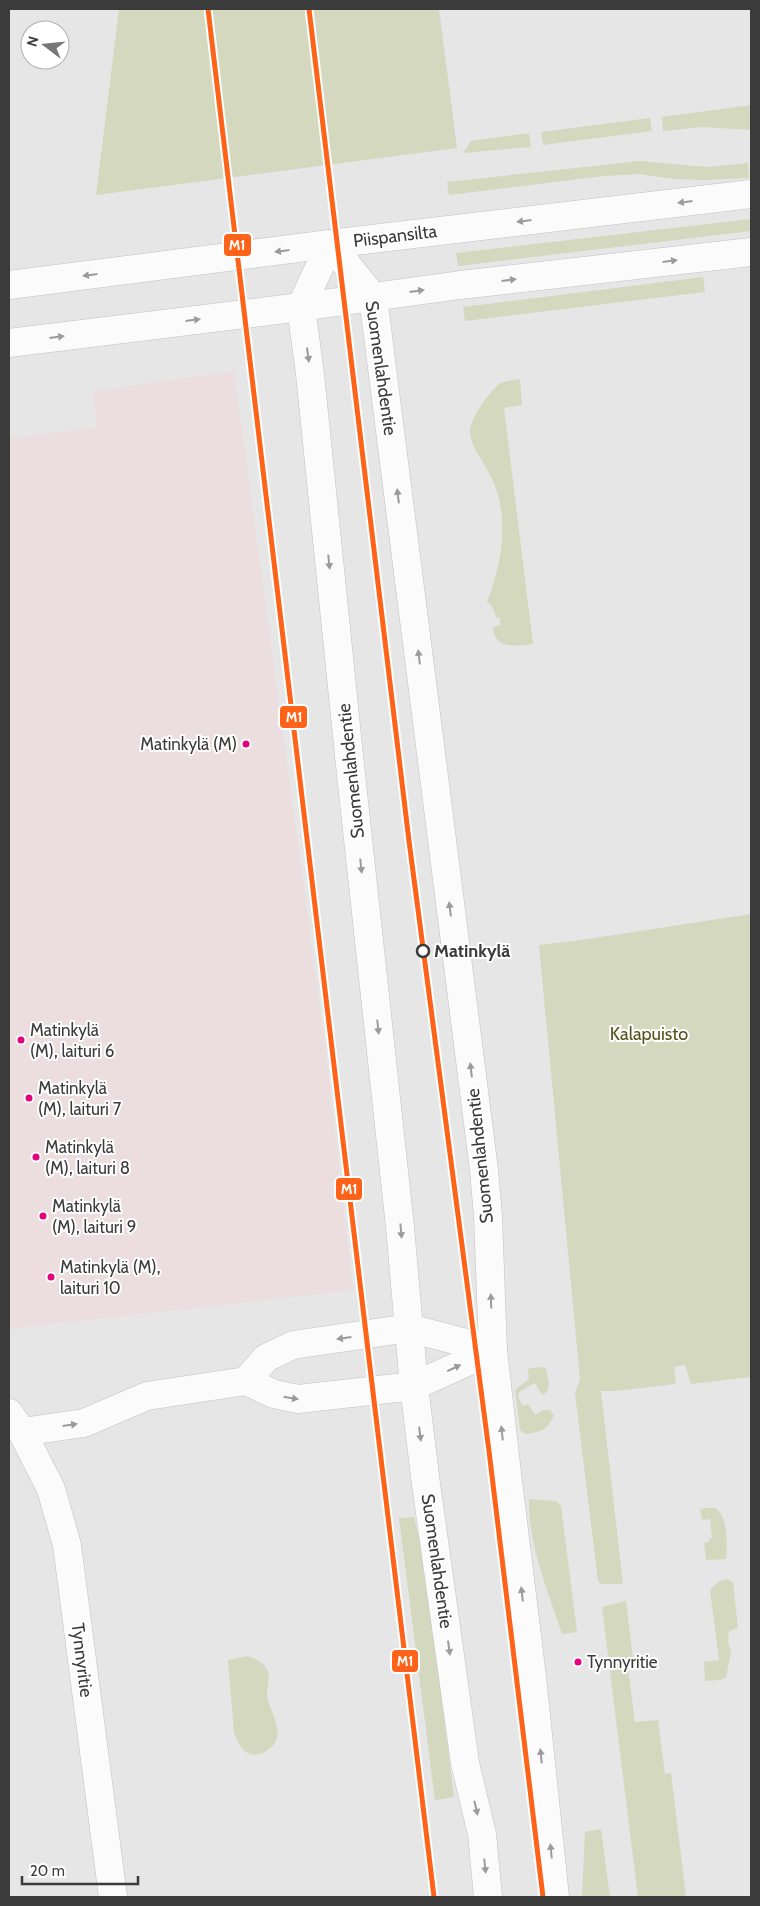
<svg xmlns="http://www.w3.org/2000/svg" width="760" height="1906" font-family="Cabin,sans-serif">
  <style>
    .commercial { fill: #ecddde }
    .green { fill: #d4d8be }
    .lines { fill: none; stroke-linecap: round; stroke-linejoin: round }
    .street-casing { stroke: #c2c2c2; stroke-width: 29 }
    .secondary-casing { stroke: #c2c2c2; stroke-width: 29 }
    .primary-casing { stroke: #c2c2c2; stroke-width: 29 }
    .street { stroke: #fbfbfb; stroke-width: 28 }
    .secondary { stroke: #fbfbfb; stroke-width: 28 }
    .primary { stroke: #fbfbfb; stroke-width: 28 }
    .metro-1-casing { stroke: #fff; stroke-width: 9 }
    .metro-1 { stroke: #ff6319; stroke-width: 5 }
    .oneway { fill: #9b9b9c }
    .bus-dot { fill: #e5007d; stroke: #fff; stroke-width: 2 }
    .stop-dot { fill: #fff; stroke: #3b3b3c; stroke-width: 2.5 }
    .labels { text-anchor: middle; stroke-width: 4; stroke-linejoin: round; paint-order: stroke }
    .bus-label { font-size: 17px; fill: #3b3b3c; stroke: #fff; text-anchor: start }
    .street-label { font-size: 18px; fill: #3b3b3c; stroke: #fff }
    .stop-label { font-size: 18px; font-weight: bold; fill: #3b3b3c; stroke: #fff; text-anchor: start }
    .park-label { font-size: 18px; fill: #4f5418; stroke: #fff }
    .line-badge { stroke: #fff; stroke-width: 2 }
    .badge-label { font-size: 14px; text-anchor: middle; font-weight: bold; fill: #fff }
  </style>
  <rect width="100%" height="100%" fill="#e6e6e7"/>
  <!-- commercial -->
  <polygon class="commercial" points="234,371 325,1045 353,1290 9,1329 9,439 97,427 93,391"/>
  <!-- green -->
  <g class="green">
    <polygon points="119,9 439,9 457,148 96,195"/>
    <polygon points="751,105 751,130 703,127 663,131 662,117"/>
    <polygon points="650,118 652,131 543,145 541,132"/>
    <polygon points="529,133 531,147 463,153 471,141"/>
    <polygon points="640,161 707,167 748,163 749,178 705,180 674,179 638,174 604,176 449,195 447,182"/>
    <polygon points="751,219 751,231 458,266 456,253"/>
    <polygon points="703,277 705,292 465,321 463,307"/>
    <path d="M 520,379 L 522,405 L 504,408 L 533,644 C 517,646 494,650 493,627 L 500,625 L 500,618 L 496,617 L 492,606 L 487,602 C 502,563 510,518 492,479 C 486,464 472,450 470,434 C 468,421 488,394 498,385 C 503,381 513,380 520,379 Z"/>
    <polygon points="751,914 751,1377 691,1384 685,1365 674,1367 676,1384 615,1391 601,1391 623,1584 601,1584 598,1581 575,1393 580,1379 539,945 581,940"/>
    <path d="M 538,1367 L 546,1368 L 549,1383 L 547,1392 L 542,1395 L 535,1383 L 519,1392 L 518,1397 L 523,1406 L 528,1404 L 535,1415 L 544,1410 L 550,1410 L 554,1415 C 549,1429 539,1433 525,1434 L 520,1430 L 515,1390 L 529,1379 L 528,1369 Z"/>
    <path d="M 529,1499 L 556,1501 L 561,1506 L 577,1632 L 562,1634 C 548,1591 528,1545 529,1499 Z"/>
    <path d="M 707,1508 L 716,1508 C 729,1521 727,1542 726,1559 L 706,1560 L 704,1543 L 708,1542 L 712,1537 L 710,1519 L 702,1520 L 700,1509 Z"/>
    <polygon points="414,1517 421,1545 428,1591 454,1797 435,1800 399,1518"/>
    <polygon points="727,1579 733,1582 738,1628 729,1631 728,1641 731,1652 726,1677 720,1680 705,1681 704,1662 719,1660 710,1590 719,1581"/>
    <polygon points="626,1601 634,1668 628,1668 635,1722 658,1720 665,1774 671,1773 686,1897 638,1897 602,1607"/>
    <path d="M 247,1656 C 255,1658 261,1661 266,1668 C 272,1675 266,1688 267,1697 C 270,1710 280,1725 277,1738 C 274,1749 256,1760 246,1752 C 240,1748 237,1740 234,1733 L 228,1660 Z"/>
    <polygon points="601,1829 610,1897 582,1897 585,1832"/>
  </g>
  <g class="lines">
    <!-- street casing -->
    <g class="street-casing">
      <g id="street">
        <polyline points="246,1381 266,1358 293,1345 409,1328 493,1350"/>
        <polyline points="9,1413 22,1432 51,1489 67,1545 113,1897"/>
        <polyline points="22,1432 84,1423 147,1396 246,1381 274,1394 298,1399 414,1386 493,1350"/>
      </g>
    </g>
    <!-- secondary casing -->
    <g class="secondary-casing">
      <g id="secondary">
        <polyline points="330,244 373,297 484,1170 488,1216 493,1350 507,1473 532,1677 555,1897"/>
        <polyline points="330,244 301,307 310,374 350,765 400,1227 414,1386 426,1484 465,1763 482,1834 488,1897"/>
        <polyline points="330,244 751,194"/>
        <polyline points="301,307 460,285 751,252"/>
      </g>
    </g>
    <!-- primary casing -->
    <g class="primary-casing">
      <g id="primary">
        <polyline points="9,285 330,244"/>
        <polyline points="9,343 301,307"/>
      </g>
    </g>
    <!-- street -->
    <use href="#street" class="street"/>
    <!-- secondary -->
    <use href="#secondary" class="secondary"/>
    <!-- primary -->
    <use href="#primary" class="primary"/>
    <!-- metro-1 casing -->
    <g class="metro-1-casing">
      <g id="metro-1">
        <path d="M 208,9 C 287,638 356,1268 434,1897"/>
        <polyline points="309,9 409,841 489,1451 543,1897"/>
      </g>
    </g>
    <!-- metro-1 -->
    <use href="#metro-1" class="metro-1"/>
  </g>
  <!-- one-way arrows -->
  <defs><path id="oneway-solid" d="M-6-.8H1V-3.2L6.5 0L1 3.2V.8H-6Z" transform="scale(1.25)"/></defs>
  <g class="oneway">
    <use href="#oneway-solid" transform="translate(685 202) rotate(173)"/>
    <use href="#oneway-solid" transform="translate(524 221) rotate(173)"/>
    <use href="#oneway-solid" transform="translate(282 251) rotate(173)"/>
    <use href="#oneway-solid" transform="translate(670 261) rotate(-7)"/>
    <use href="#oneway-solid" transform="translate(90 275) rotate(173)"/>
    <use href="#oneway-solid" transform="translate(509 280) rotate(-7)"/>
    <use href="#oneway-solid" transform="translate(417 291) rotate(-8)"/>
    <use href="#oneway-solid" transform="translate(193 320) rotate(-7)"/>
    <use href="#oneway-solid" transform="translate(57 337) rotate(-7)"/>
    <use href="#oneway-solid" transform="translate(308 355) rotate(82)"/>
    <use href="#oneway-solid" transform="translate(398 496) rotate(-97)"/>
    <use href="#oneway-solid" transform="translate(329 562) rotate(84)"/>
    <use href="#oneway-solid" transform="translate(419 657) rotate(-97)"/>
    <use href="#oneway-solid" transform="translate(361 866) rotate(84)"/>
    <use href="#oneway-solid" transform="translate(450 909) rotate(-97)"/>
    <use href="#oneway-solid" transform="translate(378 1027) rotate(84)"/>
    <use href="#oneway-solid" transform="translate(471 1070) rotate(-97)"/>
    <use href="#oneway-solid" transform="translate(401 1231) rotate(85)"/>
    <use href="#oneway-solid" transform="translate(491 1301) rotate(-92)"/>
    <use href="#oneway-solid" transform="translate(344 1338) rotate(172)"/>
    <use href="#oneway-solid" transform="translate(454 1368) rotate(-25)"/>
    <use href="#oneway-solid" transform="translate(291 1398) rotate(9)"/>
    <use href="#oneway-solid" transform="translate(70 1425) rotate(-8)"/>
    <use href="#oneway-solid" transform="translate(502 1433) rotate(-96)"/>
    <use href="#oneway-solid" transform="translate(420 1434) rotate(83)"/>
    <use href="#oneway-solid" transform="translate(522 1594) rotate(-97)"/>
    <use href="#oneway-solid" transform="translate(449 1648) rotate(82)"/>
    <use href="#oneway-solid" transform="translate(541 1756) rotate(-96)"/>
    <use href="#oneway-solid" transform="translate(476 1808) rotate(77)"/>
    <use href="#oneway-solid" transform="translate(551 1851) rotate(-96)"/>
    <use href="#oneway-solid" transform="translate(485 1866) rotate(84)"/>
  </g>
  <!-- markers -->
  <g class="bus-dot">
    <circle cx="246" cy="744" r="4.5"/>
    <circle cx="21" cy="1040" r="4.5"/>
    <circle cx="29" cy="1098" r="4.5"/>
    <circle cx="36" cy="1157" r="4.5"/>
    <circle cx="43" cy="1216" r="4.5"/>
    <circle cx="51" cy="1277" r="4.5"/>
    <circle cx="578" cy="1662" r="4.5"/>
  </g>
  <circle class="stop-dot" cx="423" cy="951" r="6"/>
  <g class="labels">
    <!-- bus labels -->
    <g class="bus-label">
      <text x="237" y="750" text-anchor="end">Matinkylä (M)</text>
      <text x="30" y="1036">Matinkylä<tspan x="30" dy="21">(M), laituri 6</tspan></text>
      <text x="38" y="1094">Matinkylä<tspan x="38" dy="21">(M), laituri 7</tspan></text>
      <text x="45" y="1153">Matinkylä<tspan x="45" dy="21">(M), laituri 8</tspan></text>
      <text x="52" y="1212">Matinkylä<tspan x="52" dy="21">(M), laituri 9</tspan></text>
      <text x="60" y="1273">Matinkylä (M),<tspan x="60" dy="21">laituri 10</tspan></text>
      <text x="587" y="1668">Tynnyritie</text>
    </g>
    <!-- street labels -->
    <g class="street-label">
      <text transform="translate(395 236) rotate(-7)" y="6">Piispansilta</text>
      <text transform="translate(381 368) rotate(82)" y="6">Suomenlahdentie</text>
      <text transform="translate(351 771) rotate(-96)" y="6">Suomenlahdentie</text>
      <text transform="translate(480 1156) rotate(-96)" y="6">Suomenlahdentie</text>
      <text transform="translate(437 1561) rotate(82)" y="6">Suomenlahdentie</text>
      <text transform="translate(82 1660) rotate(83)" y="6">Tynnyritie</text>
    </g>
    <!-- stop labels -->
    <g class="stop-label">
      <text x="434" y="957">Matinkylä</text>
    </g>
    <!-- park labels -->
    <g class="park-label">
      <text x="649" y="1040">Kalapuisto</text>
    </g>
  </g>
  <g class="line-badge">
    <rect x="223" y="233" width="29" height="24" rx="5" fill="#ff6319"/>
    <rect x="279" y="705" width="29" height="24" rx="5" fill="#ff6319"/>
    <rect x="335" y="1177" width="28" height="24" rx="5" fill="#ff6319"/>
    <rect x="391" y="1649" width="28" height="24" rx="5" fill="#ff6319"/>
  </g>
  <g class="badge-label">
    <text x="237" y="250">M1</text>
    <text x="294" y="722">M1</text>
    <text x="349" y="1194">M1</text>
    <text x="405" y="1666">M1</text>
  </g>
  <!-- border -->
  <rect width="760" height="1906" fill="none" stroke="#3b3b3c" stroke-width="20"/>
  <!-- north arrow -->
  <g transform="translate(45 45) rotate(286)"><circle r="24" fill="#ffffff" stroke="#b1b1b1"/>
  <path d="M0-4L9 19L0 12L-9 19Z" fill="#777778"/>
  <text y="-8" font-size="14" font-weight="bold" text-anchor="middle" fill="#3b3b3c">N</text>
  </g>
  <!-- scale -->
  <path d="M22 1876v8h116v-8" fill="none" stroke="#3b3b3c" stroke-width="2.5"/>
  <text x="30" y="1876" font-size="15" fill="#3b3b3c" stroke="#ffffff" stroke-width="4" paint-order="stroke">20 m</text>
</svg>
